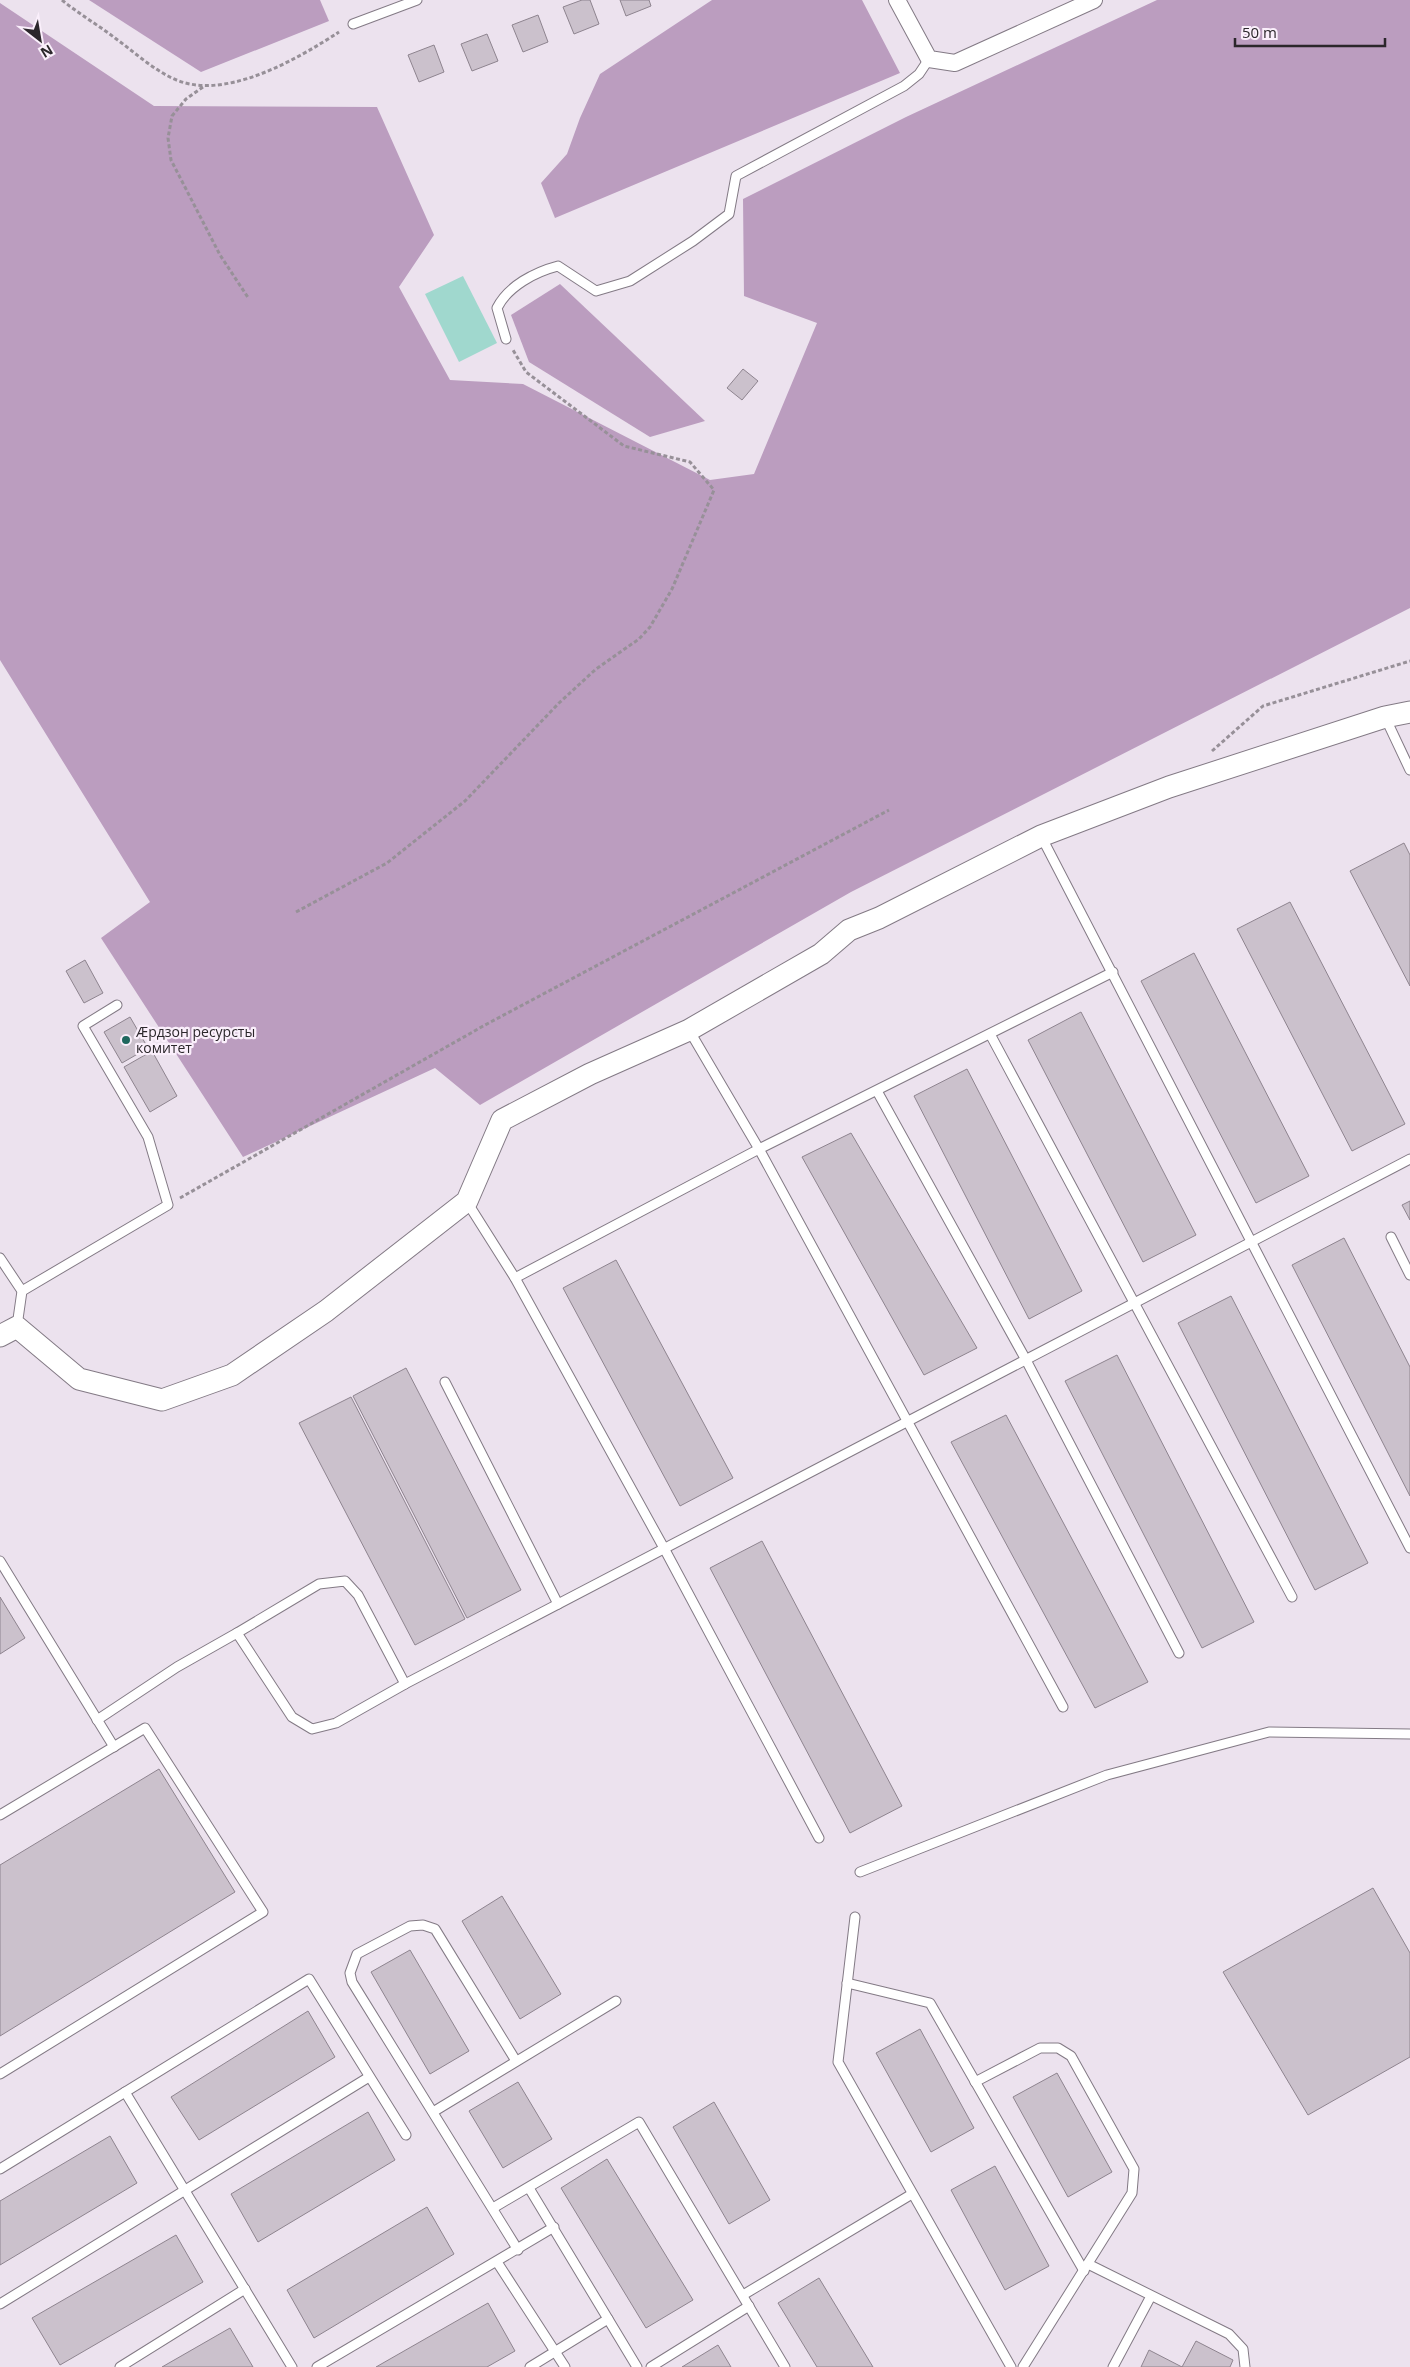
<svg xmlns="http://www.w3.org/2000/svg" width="1410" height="2367" font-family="'Open Sans',sans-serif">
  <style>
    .forest { fill: #bb9dbf }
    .water { fill: #a0d8ce }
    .building { fill: #cbc1cc; stroke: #8e848f }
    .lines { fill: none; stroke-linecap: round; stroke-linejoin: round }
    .service-casing { stroke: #837a85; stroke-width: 11 }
    .minor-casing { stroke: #837a85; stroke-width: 18 }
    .tertiary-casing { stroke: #837a85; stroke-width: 23 }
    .path { stroke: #979098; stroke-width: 3; stroke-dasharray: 4 2.5; stroke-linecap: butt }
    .service { stroke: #fff; stroke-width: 9 }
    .minor { stroke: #fff; stroke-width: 16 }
    .tertiary { stroke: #fff; stroke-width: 21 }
    .poi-dot { fill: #1f675e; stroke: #faeffb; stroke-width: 2 }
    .labels { text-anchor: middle; stroke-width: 4.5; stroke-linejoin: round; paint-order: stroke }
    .poi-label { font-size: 14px; fill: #2b272b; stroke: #faeffb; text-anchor: start }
  </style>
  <rect width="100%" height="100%" fill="#ece2ee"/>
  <!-- forest -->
  <g class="forest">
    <polygon points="89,0 320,0 329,21 201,72"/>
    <polygon points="712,0 862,0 900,73 555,218 541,183 567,154 580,118 600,74"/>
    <polygon points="1157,0 1410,0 1410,608 851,892 480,1105 435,1068 243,1157 101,938 150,902 0,660 0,3 154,106 377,107 434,235 399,287 450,380 523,384 710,480 754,474 817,323 744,296 743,199 906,117"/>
    <polygon points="560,284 705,421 650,437 529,362 511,315"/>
  </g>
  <!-- water -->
  <polygon class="water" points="463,276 497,343 459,362 425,294"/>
  <!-- building -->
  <g class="building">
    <polygon points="582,0 590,0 599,24 574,34 563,7"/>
    <polygon points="620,0 649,0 651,6 626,16"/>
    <polygon points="538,15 548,42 523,52 512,25"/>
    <polygon points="487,34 498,61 472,71 461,44"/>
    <polygon points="434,45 444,72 419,82 408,55"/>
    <polygon points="743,369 758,381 742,400 727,388"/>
    <polygon points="1404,843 1410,855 1410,986 1350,871"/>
    <polygon points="1290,902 1405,1124 1352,1151 1237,929"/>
    <polygon points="1194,953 1309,1176 1256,1203 1141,981"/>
    <polygon points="85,960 103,993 84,1003 66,971"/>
    <polygon points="1081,1012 1196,1235 1143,1262 1028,1040"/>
    <polygon points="130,1017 148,1048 122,1063 104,1032"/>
    <polygon points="152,1051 177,1096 150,1112 124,1067"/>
    <polygon points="967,1069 1082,1291 1029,1319 914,1096"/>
    <polygon points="851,1133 977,1348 924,1375 802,1157"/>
    <polygon points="1410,1201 1410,1220 1402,1205"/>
    <polygon points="1344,1238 1410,1367 1410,1496 1292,1265"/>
    <polygon points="616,1260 733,1478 680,1506 563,1288"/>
    <polygon points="1231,1296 1368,1563 1315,1590 1178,1323"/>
    <polygon points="1117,1355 1254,1622 1202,1648 1065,1381"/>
    <polygon points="406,1368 521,1590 467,1618 353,1396"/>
    <polygon points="351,1397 465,1619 415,1645 299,1423"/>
    <polygon points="1006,1415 1148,1682 1095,1708 951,1442"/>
    <polygon points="762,1541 902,1806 850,1833 710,1568"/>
    <polygon points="0,1597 25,1638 0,1654"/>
    <polygon points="159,1769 235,1892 0,2036 0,1865"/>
    <polygon points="1373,1888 1410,1953 1410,2057 1308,2115 1223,1972"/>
    <polygon points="502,1896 561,1994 520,2019 462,1921"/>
    <polygon points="410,1950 469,2051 430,2074 371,1972"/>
    <polygon points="308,2011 335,2057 199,2140 171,2097"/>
    <polygon points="920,2029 974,2128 931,2152 876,2053"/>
    <polygon points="1057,2073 1112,2172 1068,2197 1013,2097"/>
    <polygon points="518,2082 552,2139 503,2168 469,2111"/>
    <polygon points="714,2102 770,2200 729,2224 673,2127"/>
    <polygon points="368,2112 395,2160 258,2242 231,2194"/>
    <polygon points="110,2136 137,2183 0,2265 0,2201"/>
    <polygon points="607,2159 693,2300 646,2328 561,2188"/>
    <polygon points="995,2166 1049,2266 1005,2290 951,2190"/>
    <polygon points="427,2207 454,2254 314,2338 287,2290"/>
    <polygon points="176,2235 203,2282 60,2365 32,2318"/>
    <polygon points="819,2278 873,2367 817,2367 778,2303"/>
    <polygon points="488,2303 515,2351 487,2367 376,2367"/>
    <polygon points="230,2328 253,2367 162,2367"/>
    <polygon points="1196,2341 1233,2360 1230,2367 1182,2367"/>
    <polygon points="718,2345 731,2367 682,2367"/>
    <polygon points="1149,2350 1182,2367 1141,2367"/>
  </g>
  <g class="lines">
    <!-- service casing -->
    <g class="service-casing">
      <g id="service">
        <polyline points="353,24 417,0"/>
        <path d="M 506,339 L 497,308 C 508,286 535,272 558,266 L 596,291 L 630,281 L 693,241 L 729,214 L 736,176 L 904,86 L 919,74 L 929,59"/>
        <polyline points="1385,717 1410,770"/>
        <polyline points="1041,836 1410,1548"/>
        <polyline points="689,1030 759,1149 1063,1707"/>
        <polyline points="990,1034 1292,1597"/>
        <polyline points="877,1091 1026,1360 1179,1653"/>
        <polyline points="467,1202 515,1278 665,1550 819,1838"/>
        <polyline points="1391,1237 1410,1275"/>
        <polyline points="0,1258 22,1291 17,1326"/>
        <polyline points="515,1278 759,1149 1113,972"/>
        <polyline points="22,1291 168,1205 148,1137 83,1026 117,1005"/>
        <polyline points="445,1382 558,1604"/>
        <polyline points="0,1561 114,1747"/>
        <polyline points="237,1633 319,1584 345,1581 358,1595 405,1684"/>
        <polyline points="97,1720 177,1667 237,1633 292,1717 312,1729 336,1723 405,1684 1410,1159"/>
        <polyline points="0,1815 145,1728 263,1912 0,2074"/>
        <polyline points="860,1872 1107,1775 1269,1732 1410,1734"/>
        <polyline points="855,1917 838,2062 1011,2367"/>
        <polyline points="847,1983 930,2003 1084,2271"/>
        <polyline points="516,2061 435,1929 423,1925 410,1926 357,1954 350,1973 352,1982 518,2250"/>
        <polyline points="975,2082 1040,2048 1058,2048 1071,2056 1134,2169 1132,2193 1023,2367"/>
        <polyline points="125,2092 292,2367"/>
        <polyline points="433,2112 616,2001"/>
        <polyline points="0,2169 309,1979 406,2135"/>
        <polyline points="529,2188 637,2367"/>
        <polyline points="493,2208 639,2122 785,2367"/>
        <polyline points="497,2262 565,2367"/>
        <polyline points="1088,2264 1229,2334 1243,2349 1245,2367"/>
        <polyline points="743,2295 912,2194"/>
        <polyline points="0,2304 369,2077"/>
        <polyline points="120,2367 245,2289"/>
        <polyline points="317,2367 554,2227"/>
        <polyline points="530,2367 608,2319"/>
        <polyline points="651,2367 749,2306"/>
        <polyline points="1113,2367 1151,2296"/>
      </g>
    </g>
    <!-- minor casing -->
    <g class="minor-casing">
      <polyline id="minor" points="897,0 929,59 955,63 1094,0"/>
    </g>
    <!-- tertiary casing -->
    <g class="tertiary-casing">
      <polyline id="tertiary" points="0,1336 17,1327 79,1379 162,1400 232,1375 326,1311 467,1201 502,1120 590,1074 689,1030 821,954 849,930 879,918 1041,836 1169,787 1385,717 1410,712"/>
    </g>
    <!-- path -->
    <g class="path">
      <path d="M 62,0 C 79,14 98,25 115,38 C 133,51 151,68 172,78 C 222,103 296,60 339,32"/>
      <polyline points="203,87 186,99 172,116 168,138 171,160 220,255 249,299"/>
      <polyline points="1212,751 1263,706 1410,661"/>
      <polyline points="296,912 387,863 465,801 559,703 596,669 639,639 650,627 672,589 714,490 690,462 624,446 526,372 513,350"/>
      <polyline points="180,1198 485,1025 889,810"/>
    </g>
    <!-- service -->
    <use href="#service" class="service"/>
    <!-- minor -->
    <use href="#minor" class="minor"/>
    <!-- tertiary -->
    <use href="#tertiary" class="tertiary"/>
  </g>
  <!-- markers -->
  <circle class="poi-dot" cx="126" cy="1040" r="5"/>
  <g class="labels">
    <!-- poi labels -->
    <g class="poi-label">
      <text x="136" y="1037">Æрдзон ресурсты<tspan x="136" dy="16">комитет</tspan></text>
    </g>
  </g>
  <!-- north arrow -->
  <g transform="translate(40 40) rotate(149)" stroke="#faeffb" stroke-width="4" paint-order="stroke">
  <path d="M0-4L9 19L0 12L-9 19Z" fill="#2b272b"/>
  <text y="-8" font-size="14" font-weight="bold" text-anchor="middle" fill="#2b272b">N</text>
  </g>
  <!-- scale -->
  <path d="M1235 38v8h150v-8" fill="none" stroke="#2b272b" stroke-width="2.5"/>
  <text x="1242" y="38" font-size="15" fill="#2b272b" stroke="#faeffb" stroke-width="4" paint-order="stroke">50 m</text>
</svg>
